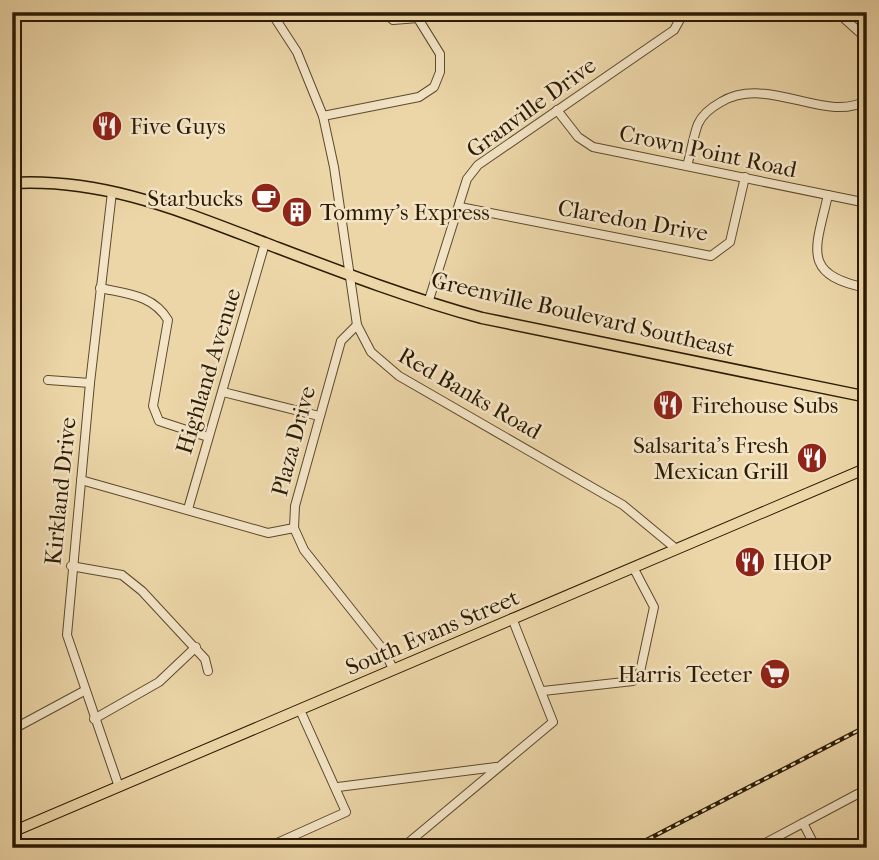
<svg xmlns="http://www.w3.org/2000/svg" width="879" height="860" font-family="'IM FELL French Canon',serif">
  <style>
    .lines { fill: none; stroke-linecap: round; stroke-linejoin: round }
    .minor-casing { stroke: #5b4a2c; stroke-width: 10 }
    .major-casing { stroke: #2b1b03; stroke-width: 12 }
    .highway-casing { stroke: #2b1b03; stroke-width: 13 }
    .minor { stroke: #f3e4c6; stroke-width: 8 }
    .major { stroke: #ecd6a8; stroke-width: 10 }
    .highway { stroke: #ecd6a8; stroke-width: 10 }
    .rail-casing { stroke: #2b1b03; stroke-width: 4.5 }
    .rail { stroke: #f3e4c6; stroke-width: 2; stroke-dasharray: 5; stroke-linecap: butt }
    .labels { text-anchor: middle; stroke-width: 5; stroke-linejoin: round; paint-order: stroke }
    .street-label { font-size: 23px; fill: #2b1b03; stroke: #f3e4c6 }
    .poi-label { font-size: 23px; fill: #2b1b03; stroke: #f3e4c6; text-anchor: start }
  </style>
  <rect width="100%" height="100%" fill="#ecd6a8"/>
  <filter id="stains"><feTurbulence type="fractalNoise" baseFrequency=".00286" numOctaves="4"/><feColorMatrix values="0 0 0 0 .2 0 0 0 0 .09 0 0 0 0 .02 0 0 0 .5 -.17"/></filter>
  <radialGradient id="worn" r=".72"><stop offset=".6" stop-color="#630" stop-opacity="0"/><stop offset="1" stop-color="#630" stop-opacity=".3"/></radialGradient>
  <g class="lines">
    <!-- minor casing -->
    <g class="minor-casing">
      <g id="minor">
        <polyline points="271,12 297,52 323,116 334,167 357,325 371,352 399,376 623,505 675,548"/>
        <polyline points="384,12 393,20 418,18"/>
        <polyline points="837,12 867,39"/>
        <polyline points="557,110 578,137 593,147 867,203"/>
        <polyline points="323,116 419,97 434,87 440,72 440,54 414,12"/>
        <path d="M 687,166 C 691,153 693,137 698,124 C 702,115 712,107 721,102 C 768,74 827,125 867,100"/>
        <polyline points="112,192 90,383 67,635 119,787"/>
        <path d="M 828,195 C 816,248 800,275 867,288"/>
        <polyline points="460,207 711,256 730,242 745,177"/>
        <path d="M 100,288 C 128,294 153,295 168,320 L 153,406 L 159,421 L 208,437"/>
        <polyline points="428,303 467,179 478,165 674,30 684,12"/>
        <polyline points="357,325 341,341 295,506 294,528 304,550 385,652 393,669"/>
        <polyline points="48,380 90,383"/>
        <polyline points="223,392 319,416"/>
        <polyline points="81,480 268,533 294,528"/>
        <polyline points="188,509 265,243"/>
        <polyline points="71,566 122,575 142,591 205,659 208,671"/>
        <polyline points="543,691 633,681 640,672 654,607 633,567"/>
        <polyline points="94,719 159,682 196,647"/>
        <polyline points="12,727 19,726 84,691"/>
        <polyline points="338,787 496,767"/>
        <polyline points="803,823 816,848"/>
        <polyline points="266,848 346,812 300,710"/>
        <polyline points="402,848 553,722 512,618"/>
        <polyline points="756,848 867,789"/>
      </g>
    </g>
    <!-- major casing -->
    <g class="major-casing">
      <polyline id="major" points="12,832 867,468"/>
    </g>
    <!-- highway casing -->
    <g class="highway-casing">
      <path id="highway" d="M 12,183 C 104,178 181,211 265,243 C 336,270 408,298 482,318 L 858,395 L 867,391"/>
    </g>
    <!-- minor -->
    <use href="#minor" class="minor"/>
    <!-- major -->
    <use href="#major" class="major"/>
    <!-- highway -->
    <use href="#highway" class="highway"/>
    <!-- rail casing -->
    <g class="rail-casing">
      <polyline id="rail" points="631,848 867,726"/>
    </g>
    <!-- rail -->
    <use href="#rail" class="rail"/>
  </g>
  <!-- icons -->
  <defs>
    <g id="restaurant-disc" transform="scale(1.575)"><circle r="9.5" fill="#8f2418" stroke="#f3e4c6"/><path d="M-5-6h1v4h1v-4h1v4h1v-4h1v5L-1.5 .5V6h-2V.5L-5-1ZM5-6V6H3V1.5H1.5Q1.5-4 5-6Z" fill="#fff"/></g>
    <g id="cafe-disc" transform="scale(1.575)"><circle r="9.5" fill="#8f2418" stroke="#f3e4c6"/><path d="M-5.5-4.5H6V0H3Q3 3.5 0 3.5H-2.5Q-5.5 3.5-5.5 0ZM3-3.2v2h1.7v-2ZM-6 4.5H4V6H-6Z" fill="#fff"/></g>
    <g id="building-disc" transform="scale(1.575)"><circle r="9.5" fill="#8f2418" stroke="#f3e4c6"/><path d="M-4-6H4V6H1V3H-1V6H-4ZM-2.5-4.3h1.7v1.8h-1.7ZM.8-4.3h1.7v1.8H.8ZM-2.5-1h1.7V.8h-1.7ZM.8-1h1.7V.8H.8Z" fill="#fff"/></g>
    <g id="supermarket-disc" transform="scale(1.575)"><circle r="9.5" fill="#8f2418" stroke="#f3e4c6"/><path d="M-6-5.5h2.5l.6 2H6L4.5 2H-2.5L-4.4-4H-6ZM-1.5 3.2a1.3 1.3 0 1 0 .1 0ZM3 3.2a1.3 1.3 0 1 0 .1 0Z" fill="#fff"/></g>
  </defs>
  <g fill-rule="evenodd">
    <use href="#restaurant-disc" x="107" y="126"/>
    <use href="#cafe-disc" x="266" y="198"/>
    <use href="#building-disc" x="297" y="212"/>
    <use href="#restaurant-disc" x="668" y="405"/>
    <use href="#restaurant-disc" x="812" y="458"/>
    <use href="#restaurant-disc" x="750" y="562"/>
    <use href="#supermarket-disc" x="775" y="674"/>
  </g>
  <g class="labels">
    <!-- street labels -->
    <g class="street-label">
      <text transform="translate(531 107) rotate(-36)" y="8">Granville Drive</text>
      <text transform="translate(708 151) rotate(12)" y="8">Crown Point Road</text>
      <text transform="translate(633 220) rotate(10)" y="8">Claredon Drive</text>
      <text transform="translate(583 314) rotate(13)" y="8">Greenville Boulevard Southeast</text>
      <text transform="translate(208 371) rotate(-73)" y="8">Highland Avenue</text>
      <text transform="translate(470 393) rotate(30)" y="8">Red Banks Road</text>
      <text transform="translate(293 441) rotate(-75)" y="8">Plaza Drive</text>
      <text transform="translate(60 491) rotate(-84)" y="8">Kirkland Drive</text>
      <text transform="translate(432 632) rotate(-23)" y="8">South Evans Street</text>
    </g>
    <!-- poi labels -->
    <g class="poi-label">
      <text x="130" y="134">Five Guys</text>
      <text x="243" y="206" text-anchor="end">Starbucks</text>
      <text x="320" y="220">Tommy's Express</text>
      <text x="691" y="413">Firehouse Subs</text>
      <text x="789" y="453" text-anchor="end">Salsarita's Fresh<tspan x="789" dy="26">Mexican Grill</tspan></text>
      <text x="773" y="570">IHOP</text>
      <text x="752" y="682" text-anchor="end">Harris Teeter</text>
    </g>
  </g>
  <!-- margin -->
  <rect width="879" height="860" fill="none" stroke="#ecd6a8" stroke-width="42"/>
  <rect x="14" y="14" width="851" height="832" fill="none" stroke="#2b1b03" stroke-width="3.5"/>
  <rect x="21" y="21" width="837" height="818" fill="none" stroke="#2b1b03" stroke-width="2"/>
  <rect width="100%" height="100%" filter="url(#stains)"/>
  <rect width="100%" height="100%" fill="url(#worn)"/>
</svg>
